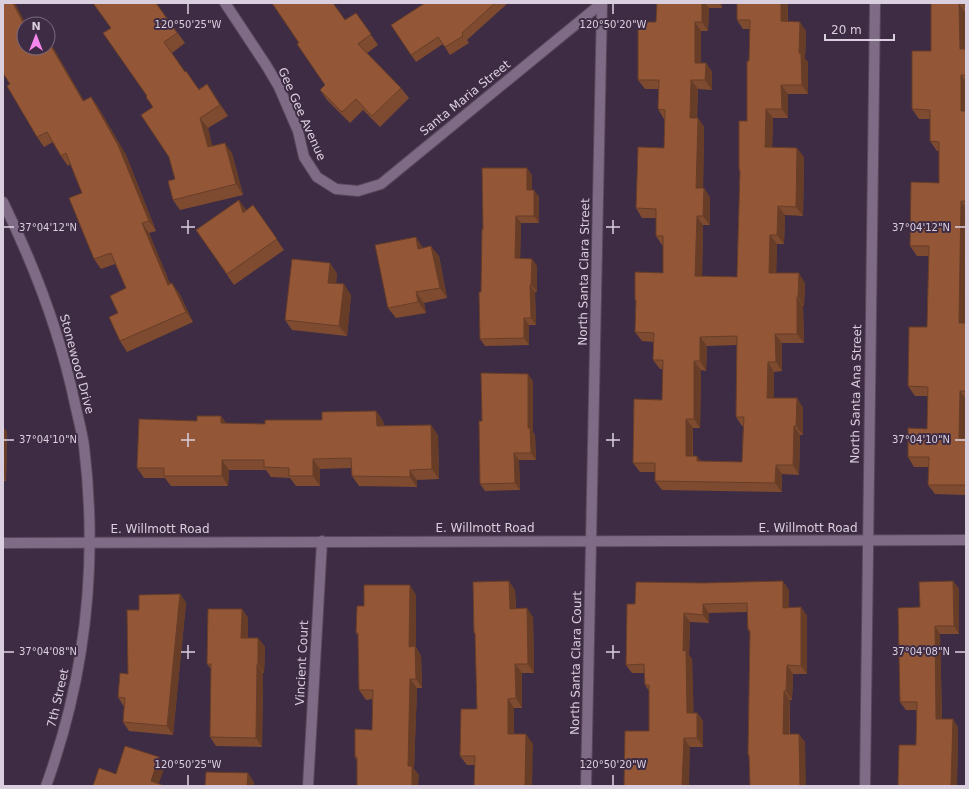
<svg xmlns="http://www.w3.org/2000/svg" width="969" height="789" font-family="'DejaVu Sans',sans-serif">
  <style>
    .lines { fill: none; stroke-linecap: round; stroke-linejoin: round }
    .minor-casing { stroke: #58485c; stroke-width: 12 }
    .tertiary-casing { stroke: #58485c; stroke-width: 12 }
    .minor { stroke: #7f6b85; stroke-width: 10 }
    .tertiary { stroke: #7f6b85; stroke-width: 10 }
    .wall { fill: #7e4b30; fill-rule: evenodd }
    .shaded-wall { fill: #673d27 }
    .building { fill: #935738; stroke: #673d27; fill-rule: evenodd }
    .ticks { fill: none; stroke: #dacfde; stroke-width: 1.5 }
    .labels { text-anchor: middle; stroke-width: 4; stroke-linejoin: round; paint-order: stroke }
    .street-label { font-size: 12px; fill: #dacfde; stroke: #3e2c44 }
    .ticks-label { font-size: 10px; text-anchor: middle; fill: #dacfde; stroke: #3e2c44; stroke-width: 4; stroke-linejoin: round; paint-order: stroke }
  </style>
  <rect width="100%" height="100%" fill="#3e2c44"/>
  <g class="lines">
    <!-- minor casing -->
    <g class="minor-casing">
      <g id="minor">
        <polyline points="225,3 266,65 279,87 298,131 304,157 317,177 336,189 358,191 381,184 602,3"/>
        <polyline points="3,543 966,540"/>
        <polyline points="308,786 322,541"/>
        <polyline points="586,786 602,3"/>
        <polyline points="865,786 875,3"/>
      </g>
    </g>
    <!-- tertiary casing -->
    <g class="tertiary-casing">
      <path id="tertiary" d="M 3,202 C 35,267 60,333 75,404 C 78,418 82,432 84,446 C 98,562 86,676 46,786"/>
    </g>
    <!-- minor -->
    <use href="#minor" class="minor"/>
    <!-- tertiary -->
    <use href="#tertiary" class="tertiary"/>
  </g>
  <!-- wall -->
  <g class="wall">
    <polygon points="156,3 185,43 172,53 185,72 199,89 207,84 228,116 208,128 212,146 232,153 243,195 180,210 173,200 175,179 169,157 153,107 147,96 111,28"/>
    <polygon points="425,3 508,3 467,40 469,43 450,55 443,44 416,62 411,55"/>
    <path d="M 657,3 L 722,3 L 722,8 L 709,8 L 708,31 L 701,31 L 701,63 L 706,63 L 712,72 L 712,90 L 698,89 L 697,118 L 698,118 L 704,127 L 703,188 L 704,188 L 710,198 L 710,225 L 703,225 L 702,276 L 737,277 L 740,172 L 739,170 L 747,121 L 750,29 L 743,29 L 737,20 L 737,3 L 788,3 L 788,21 L 806,31 L 805,59 L 808,62 L 808,94 L 788,94 L 788,118 L 773,118 L 772,147 L 804,157 L 803,216 L 785,215 L 784,244 L 777,244 L 776,273 L 805,283 L 804,306 L 803,306 L 804,343 L 782,343 L 782,371 L 774,372 L 774,398 L 797,398 L 803,408 L 803,435 L 800,435 L 799,475 L 782,474 L 782,492 L 662,490 L 655,481 L 655,472 L 640,472 L 633,463 L 662,400 L 663,369 L 660,369 L 653,360 L 654,342 L 642,341 L 635,332 L 636,302 L 635,300 L 663,273 L 663,245 L 662,245 L 656,236 L 656,218 L 642,218 L 636,208 L 664,148 L 665,119 L 664,119 L 658,109 L 658,89 L 645,89 L 638,80 L 656,22 ZM 737,345 L 736,417 L 742,426 L 743,426 L 742,462 L 701,461 L 693,456 L 693,428 L 700,428 L 701,370 L 706,371 L 707,346 Z"/>
    <polygon points="931,3 966,3 966,495 935,494 928,485 929,467 914,467 908,457 927,429 928,396 915,396 908,386 927,327 929,256 917,256 910,246 939,183 939,151 937,151 930,141 930,119 919,119 912,109 931,51"/>
    <polygon points="356,13 378,45 367,53 401,88 409,98 380,127 363,110 350,123 327,100 320,90 325,85 345,20"/>
    <polygon points="48,39 84,101 91,97 98,107 126,155 156,231 149,233 170,284 179,293 193,322 127,352 120,341 118,313 126,288 115,264 101,269 94,259 82,193 70,164 68,166 61,156 53,142 44,147 37,137 10,84 24,48 48,48"/>
    <polygon points="532,175 532,190 539,197 539,223 521,223 520,258 532,259 537,266 537,292 535,292 536,325 529,325 529,345 485,346 480,339 483,229"/>
    <polygon points="253,205 284,250 234,285 196,230 246,210"/>
    <polygon points="423,248 439,256 447,298 424,303 426,313 396,318 388,308"/>
    <polygon points="330,263 337,274 336,284 351,295 347,336 292,330 285,320"/>
    <polygon points="533,381 533,432 535,435 536,460 519,460 520,490 485,491 480,484 482,421"/>
    <polygon points="376,411 383,421 384,426 438,435 439,479 417,480 417,487 359,486 352,476 352,468 320,469 320,486 296,486 290,478 271,477 266,470 229,470 228,486 171,486 165,478 144,478 137,468 197,421 221,416 226,423 265,424 322,420"/>
    <polygon points="3,427 7,432 6,481 3,481"/>
    <polygon points="953,581 959,589 959,634 940,634 942,719 953,719 958,728 957,786 898,786 916,745 916,710 906,710 900,702 920,607"/>
    <polygon points="515,590 516,608 533,617 534,673 522,673 522,708 514,708 514,734 533,744 475,765 467,765 460,756 477,709 475,634 474,633"/>
    <polygon points="789,590 789,608 801,607 807,616 807,674 793,674 792,700 790,700 790,734 805,742 749,757 748,755 750,633 748,630 747,612 709,613 709,623 690,622 689,655 692,659 693,713 697,713 703,721 703,747 690,747 649,731 649,691 645,685 645,673 632,673 626,665 635,604"/>
    <polygon points="180,594 186,603 173,735 129,731 123,722 124,707 118,697 128,674 139,610"/>
    <polygon points="416,595 416,647 421,656 422,688 417,688 414,769 419,775 357,761 355,757 372,730 372,699 366,700 359,690 358,635 356,633 364,606"/>
    <polygon points="242,609 248,618 248,638 258,638 265,647 264,673 263,673 262,747 216,746 210,737 211,669 207,664"/>
  </g>
  <!-- shaded-wall -->
  <g class="shaded-wall">
    <polygon points="13,3 15,3 26,24 24,24"/>
    <polygon points="702,3 705,3 709,8 708,31 702,22"/>
    <polygon points="719,3 722,3 722,8"/>
    <polygon points="781,3 788,3 787,30 781,21"/>
    <polygon points="959,4 966,14 966,58 960,49"/>
    <polygon points="695,22 701,31 701,72 695,63"/>
    <polygon points="800,22 806,31 805,59 808,62 808,94 802,85 799,53"/>
    <polygon points="48,39 50,42 90,112 83,101 48,41"/>
    <polygon points="706,63 712,72 712,90 705,80"/>
    <polygon points="961,75 966,82 966,118 961,111"/>
    <polygon points="691,80 698,89 696,127 690,118"/>
    <polygon points="207,84 214,95 228,116 220,105"/>
    <polygon points="781,85 788,94 788,118 782,109"/>
    <polygon points="91,97 98,107 126,155 156,231 149,221"/>
    <polygon points="766,109 773,118 772,156 765,147"/>
    <polygon points="200,118 208,128 215,157 208,147"/>
    <polygon points="698,118 704,127 703,197 696,188"/>
    <polygon points="225,143 232,153 243,195 236,184"/>
    <polygon points="797,148 804,157 803,216 796,207"/>
    <polygon points="527,168 532,175 532,197 527,190"/>
    <polygon points="704,188 710,198 710,225 703,216"/>
    <polygon points="534,190 539,197 539,223 534,216"/>
    <polygon points="239,200 247,211 243,213"/>
    <polygon points="961,201 966,208 966,333 959,323"/>
    <polygon points="778,206 785,215 784,244 777,235"/>
    <polygon points="516,216 521,223 520,266 515,258"/>
    <polygon points="697,216 703,225 702,285 695,276"/>
    <polygon points="142,223 149,233 175,295 168,285"/>
    <polygon points="770,235 777,244 776,282 769,273"/>
    <polygon points="416,237 423,248 418,249"/>
    <polygon points="431,246 439,256 447,298 440,288"/>
    <polygon points="532,259 537,266 537,292 531,285"/>
    <polygon points="330,263 337,274 335,293 328,283"/>
    <polygon points="799,273 805,283 804,306 798,297"/>
    <polygon points="172,283 179,293 193,322 186,312"/>
    <polygon points="344,284 351,295 347,336 339,326"/>
    <polygon points="530,285 535,292 536,325 531,318"/>
    <polygon points="416,292 424,303 426,313 418,302"/>
    <polygon points="797,297 803,306 804,343 797,334"/>
    <polygon points="524,318 529,325 529,345 524,338"/>
    <polygon points="775,334 782,343 782,371 776,362"/>
    <polygon points="700,337 707,346 706,371 700,361"/>
    <polygon points="694,361 701,370 700,428 694,419"/>
    <polygon points="768,362 774,372 774,407 767,398"/>
    <polygon points="528,374 533,381 533,432 535,435 536,460 531,453 528,428"/>
    <polygon points="960,391 966,399 966,448 959,438"/>
    <polygon points="797,398 803,408 803,435 796,426"/>
    <polygon points="376,411 383,421 384,436 377,426"/>
    <polygon points="221,416 228,426 221,423"/>
    <polygon points="686,419 693,428 692,465 686,456"/>
    <polygon points="431,425 438,435 439,479 432,469"/>
    <polygon points="794,426 800,435 799,475 793,465"/>
    <polygon points="3,427 7,432 6,481 3,477"/>
    <polygon points="514,453 519,460 520,490 515,483"/>
    <polygon points="697,456 704,465 697,461"/>
    <polygon points="313,459 320,469 320,486 313,476"/>
    <polygon points="222,460 229,470 228,486 222,476"/>
    <polygon points="776,465 782,474 782,492 775,483"/>
    <polygon points="410,470 417,480 417,487 410,477"/>
    <polygon points="509,581 515,590 516,618 510,609"/>
    <polygon points="783,581 789,590 789,616 783,608"/>
    <polygon points="953,581 959,589 959,634 954,626"/>
    <polygon points="410,585 416,595 416,647 421,656 422,688 416,679 409,647"/>
    <polygon points="180,594 186,603 173,735 167,726"/>
    <polygon points="703,604 709,613 709,623 703,615"/>
    <polygon points="801,607 807,616 807,674 801,666"/>
    <polygon points="527,608 533,617 534,673 528,664"/>
    <polygon points="242,609 248,618 248,647 241,638"/>
    <polygon points="684,613 690,622 689,655 692,659 694,721 687,713 683,651"/>
    <polygon points="935,626 940,634 942,727 936,719"/>
    <polygon points="258,638 265,647 264,673 258,664"/>
    <polygon points="257,664 263,673 262,747 256,738"/>
    <polygon points="515,664 522,673 522,708 516,698"/>
    <polygon points="787,665 793,674 792,700 786,691"/>
    <polygon points="410,679 417,688 414,769 419,775 418,786 412,786 408,766"/>
    <polygon points="784,691 790,700 789,742 783,734"/>
    <polygon points="508,699 514,708 514,744 508,734"/>
    <polygon points="697,713 703,721 703,747 697,738"/>
    <polygon points="953,719 958,728 957,786 952,786 951,785"/>
    <polygon points="526,734 533,744 532,786 525,786"/>
    <polygon points="799,734 805,742 806,786 800,786"/>
    <polygon points="684,738 690,747 689,786 682,786"/>
    <polygon points="159,757 165,766 158,786 151,781"/>
    <polygon points="248,773 254,782 254,786 247,786"/>
  </g>
  <!-- building -->
  <g class="building">
    <polygon points="3,3 13,3 24,24 24,48 48,48 48,41 83,101 91,97 118,145 149,221 142,223 168,285 172,283 186,312 120,341 109,317 118,313 110,296 126,288 111,253 94,259 69,198 82,193 66,153 61,156 47,132 37,137 7,86 10,84 3,73"/>
    <polygon points="93,3 156,3 177,33 164,42 185,72 186,71 199,90 207,84 220,105 200,118 208,147 225,143 236,184 173,200 168,181 175,179 169,157 141,115 153,107 146,97 147,96 103,33 111,28"/>
    <polygon points="272,3 333,3 345,20 356,13 371,34 358,44 401,88 372,116 356,99 342,112 320,90 325,85 297,44 299,43"/>
    <polygon points="425,3 495,3 462,33 463,36 445,47 438,37 411,55 391,25"/>
    <path d="M 657,3 L 702,3 L 702,22 L 695,22 L 695,63 L 706,63 L 705,80 L 691,80 L 690,118 L 698,118 L 696,188 L 704,188 L 703,216 L 697,216 L 695,276 L 737,277 L 740,170 L 739,170 L 739,121 L 747,121 L 747,61 L 749,61 L 750,20 L 737,20 L 737,3 L 781,3 L 781,21 L 800,22 L 799,53 L 801,53 L 802,85 L 781,85 L 782,109 L 766,109 L 765,147 L 797,148 L 796,207 L 778,206 L 777,235 L 770,235 L 769,273 L 799,273 L 798,297 L 797,297 L 797,334 L 775,334 L 776,362 L 768,362 L 767,398 L 797,398 L 796,426 L 794,426 L 793,465 L 776,465 L 775,483 L 655,481 L 655,463 L 633,463 L 634,399 L 662,400 L 663,360 L 653,360 L 654,333 L 635,332 L 636,300 L 635,300 L 635,272 L 663,273 L 663,236 L 656,236 L 656,209 L 636,208 L 638,147 L 664,148 L 665,110 L 658,109 L 659,80 L 638,80 L 638,22 L 656,22 ZM 737,336 L 736,417 L 744,417 L 742,462 L 697,461 L 697,456 L 686,456 L 686,419 L 694,419 L 694,361 L 700,361 L 700,337 Z"/>
    <polygon points="931,3 966,3 966,4 959,4 960,49 966,49 966,75 961,75 961,111 966,111 966,201 961,201 959,323 966,323 966,391 960,391 959,438 966,438 966,485 928,485 929,457 908,457 908,428 927,429 928,387 908,386 909,327 927,327 929,246 910,246 911,182 939,183 939,142 930,141 930,110 912,109 912,51 931,51"/>
    <polygon points="482,168 527,168 527,190 534,190 534,216 516,216 515,258 532,259 531,285 530,285 531,318 524,318 524,338 480,339 479,292 481,292 482,229 483,229"/>
    <polygon points="239,200 243,213 253,205 277,239 227,274 196,230"/>
    <polygon points="416,237 418,249 431,246 440,288 416,292 418,302 388,308 375,245"/>
    <polygon points="292,259 330,263 328,283 344,284 339,326 285,320"/>
    <polygon points="481,373 528,374 528,428 530,428 531,453 514,453 515,483 480,484 479,421 482,421"/>
    <polygon points="376,411 377,426 431,425 432,469 410,470 410,477 352,476 351,458 313,459 313,476 289,476 289,468 264,467 264,460 222,460 222,476 164,476 164,468 137,468 139,419 197,421 197,416 221,416 221,423 265,424 265,420 322,420 322,412"/>
    <polygon points="509,581 510,609 527,608 528,664 515,664 516,698 508,699 508,734 526,734 525,786 474,786 475,756 460,756 461,709 477,709 475,633 474,633 473,582"/>
    <polygon points="783,581 783,608 801,607 801,666 787,665 786,691 784,691 783,734 799,734 800,786 750,786 749,755 748,755 750,630 748,630 747,603 703,604 703,615 684,613 683,651 686,650 687,713 697,713 697,738 684,738 682,786 624,786 625,731 649,731 649,685 645,685 644,664 626,665 627,604 635,604 636,582 703,583"/>
    <polygon points="953,581 954,626 935,626 936,719 953,719 951,785 954,785 954,786 898,786 899,745 916,745 917,702 900,702 898,608 920,607 919,582"/>
    <polygon points="364,585 410,585 409,647 415,646 416,679 410,679 408,766 412,766 412,786 357,786 357,757 355,757 355,729 372,730 373,690 359,690 358,633 356,633 357,606 364,606"/>
    <polygon points="180,594 167,726 123,722 125,698 118,697 120,673 128,674 127,610 139,610 139,595"/>
    <polygon points="208,609 242,609 241,638 258,638 258,664 257,664 256,738 210,737 211,664 207,664"/>
    <polygon points="125,746 159,757 151,781 162,785 162,786 93,786 99,768 116,774"/>
    <polygon points="206,772 248,773 247,786 205,786"/>
  </g>
  <!-- ticks -->
  <path class="ticks" d="M 188,4 L 188,14M 613,4 L 613,14M 188,220 L 188,234M 613,220 L 613,234M 4,227 L 14,227M 181,227 L 195,227M 606,227 L 620,227M 955,227 L 965,227M 188,433 L 188,447M 613,433 L 613,447M 4,440 L 14,440M 181,440 L 195,440M 606,440 L 620,440M 955,440 L 965,440M 188,645 L 188,659M 613,645 L 613,659M 4,652 L 14,652M 181,652 L 195,652M 606,652 L 620,652M 955,652 L 965,652M 188,775 L 188,785M 613,775 L 613,785"/>
  <g class="labels">
    <!-- street labels -->
    <g class="street-label">
      <text transform="translate(465 98) rotate(-39)" y="4">Santa Maria Street</text>
      <text transform="translate(302 114) rotate(66)" y="4">Gee Gee Avenue</text>
      <text transform="translate(584 272) rotate(-89)" y="4">North Santa Clara Street</text>
      <text transform="translate(77 364) rotate(75)" y="4">Stonewood Drive</text>
      <text transform="translate(856 394) rotate(-89)" y="4">North Santa Ana Street</text>
      <text x="485" y="532">E. Willmott Road</text>
      <text x="808" y="532">E. Willmott Road</text>
      <text x="160" y="533">E. Willmott Road</text>
      <text transform="translate(302 663) rotate(-87)" y="4">Vincient Court</text>
      <text transform="translate(576 663) rotate(-89)" y="4">North Santa Clara Court</text>
      <text transform="translate(58 698) rotate(-77)" y="4">7th Street</text>
    </g>
  </g>
  <g class="ticks-label">
    <text x="188" y="28">120°50'25"W</text>
    <text x="613" y="28">120°50'20"W</text>
    <text x="48" y="231">37°04'12"N</text>
    <text x="921" y="231">37°04'12"N</text>
    <text x="48" y="443">37°04'10"N</text>
    <text x="921" y="443">37°04'10"N</text>
    <text x="48" y="655">37°04'08"N</text>
    <text x="921" y="655">37°04'08"N</text>
    <text x="188" y="768">120°50'25"W</text>
    <text x="613" y="768">120°50'20"W</text>
  </g>
  <!-- border -->
  <rect width="969" height="789" fill="none" stroke="#dacfde" stroke-width="8"/>
  <!-- north arrow -->
  <g transform="translate(36 36)"><circle r="19" fill="#3e2c44" stroke="#7c6d82"/>
  <path d="M0-3L7 15L0 10L-7 15Z" fill="#f688ed"/>
  <text y="-6" font-size="11" font-weight="bold" text-anchor="middle" fill="#dacfde">N</text>
  </g>
  <!-- scale -->
  <path d="M825 34v6h69v-6" fill="none" stroke="#dacfde" stroke-width="2"/>
  <text x="831" y="34" font-size="12" fill="#dacfde" stroke="#3e2c44" stroke-width="3" paint-order="stroke">20 m</text>
</svg>
